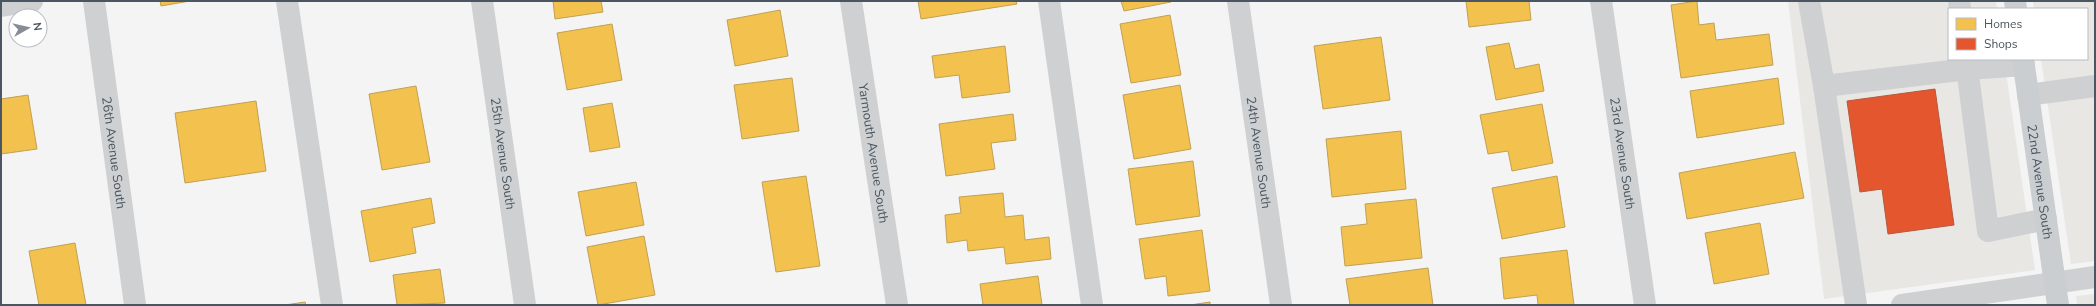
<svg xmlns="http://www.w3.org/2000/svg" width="2096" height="306" font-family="'Nunito Sans',sans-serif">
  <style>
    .commercial { fill: #e8e7e3 }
    .homes { fill: #f2c14e; stroke: #c0a154 }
    .shops { fill: #e4572e; stroke: #b6573d }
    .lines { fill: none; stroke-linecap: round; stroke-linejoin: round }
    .minor { stroke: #ced0d2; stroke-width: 22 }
    .major { stroke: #caced1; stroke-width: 22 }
    .labels { text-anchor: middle; stroke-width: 4; stroke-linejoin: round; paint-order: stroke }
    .street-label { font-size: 13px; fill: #4a5661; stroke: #fff }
  </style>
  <rect width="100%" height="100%" fill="#f4f4f4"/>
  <!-- commercial -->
  <g class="commercial">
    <polygon points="1788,1 1996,1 1997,9 1949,9 1949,59 2004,59 2035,270 1824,299"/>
    <polygon points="2033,1 2095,1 2095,261 2071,264 2041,59 2087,59 2087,9 2034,9"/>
    <polygon points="2095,294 2095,305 2077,305 2076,296"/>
  </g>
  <!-- homes -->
  <g class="homes">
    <polygon points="160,1 190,1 161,6"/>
    <polygon points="553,1 601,1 603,12 555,19"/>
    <polygon points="918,1 1016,1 1017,4 921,19"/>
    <polygon points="1121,1 1171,1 1171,2 1124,11"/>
    <polygon points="1466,1 1529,1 1531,20 1469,27"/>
    <polygon points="1697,1 1699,25 1714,23 1716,40 1769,34 1773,65 1681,78 1671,5"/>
    <polygon points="780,10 788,56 735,66 727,20"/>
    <polygon points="1170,15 1181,75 1131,83 1120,24"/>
    <polygon points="612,24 622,80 567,90 557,33"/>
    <polygon points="1381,37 1390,100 1323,109 1314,46"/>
    <polygon points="1509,43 1515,69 1539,64 1544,91 1496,100 1486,47"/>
    <polygon points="1005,46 1010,92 962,98 959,75 935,78 932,56"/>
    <polygon points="792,78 799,131 742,139 734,85"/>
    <polygon points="1778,78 1784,124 1697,138 1690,91"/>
    <polygon points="1180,85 1191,149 1134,159 1123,95"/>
    <polygon points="416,86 430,162 382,170 369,94"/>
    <polygon points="28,95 37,149 1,154 1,99"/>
    <polygon points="256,101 266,171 185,183 175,113"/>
    <polygon points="612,103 620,147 590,152 583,108"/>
    <polygon points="1542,104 1553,163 1512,171 1508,151 1488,154 1480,115"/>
    <polygon points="1013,114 1016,140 991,143 995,169 946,176 939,124"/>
    <polygon points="1401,131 1406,189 1332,197 1326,139"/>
    <polygon points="1795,152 1804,198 1687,219 1679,173"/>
    <polygon points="1193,161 1200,216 1136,225 1128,169"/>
    <polygon points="806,176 820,266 776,272 762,182"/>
    <polygon points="1557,176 1565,227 1502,239 1492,188"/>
    <polygon points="636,182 644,225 586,236 578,192"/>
    <polygon points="1003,193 1005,217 1023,215 1025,240 1049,237 1051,259 1006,264 1004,247 968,251 967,240 947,243 945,215 961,213 959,197"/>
    <polygon points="431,198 435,223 412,228 416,253 370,262 361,211"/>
    <polygon points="1416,199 1422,258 1345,266 1341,227 1367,224 1365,204"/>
    <polygon points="1760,223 1769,274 1714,284 1705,233"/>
    <polygon points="1202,230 1210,291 1168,296 1166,276 1145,279 1139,239"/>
    <polygon points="644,236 655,295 598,305 587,247"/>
    <polygon points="75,243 86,305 39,305 29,251"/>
    <polygon points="1567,250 1574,305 1538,305 1537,295 1504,299 1500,258"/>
    <polygon points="1428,268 1433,305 1350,305 1346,279"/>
    <polygon points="440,269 445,303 397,305 393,275"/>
    <polygon points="1038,276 1042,305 983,305 980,284"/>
    <polygon points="305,302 306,305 285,305"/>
    <polygon points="1210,302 1210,305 1190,305"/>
  </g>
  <!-- shops -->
  <polygon class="shops" points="1935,89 1954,225 1888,234 1882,189 1860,192 1847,101"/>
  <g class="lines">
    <!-- minor -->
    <g class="minor">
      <path id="s1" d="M 94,1 L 135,305"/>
      <polyline points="287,1 332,305"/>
      <path id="s2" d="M 482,1 L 525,305"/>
      <path id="s3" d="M 851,1 L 897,305"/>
      <polyline points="1049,1 1092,305"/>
      <path id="s4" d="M 1238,1 L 1281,305"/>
      <path id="s5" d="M 1601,1 L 1645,305"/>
      <polyline points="1809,1 1824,86"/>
      <polyline points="1959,1 1960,9"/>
      <polyline points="1,6 32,1"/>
      <polyline points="1966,59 1988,231 2046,219"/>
      <polyline points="2028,95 2095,86"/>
      <polyline points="1856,305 1824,86 1968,69 2024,65"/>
      <polyline points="1902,305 2095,277"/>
    </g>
    <!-- major -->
    <g class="major">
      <polyline points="2015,1 2016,9"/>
      <path id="s6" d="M 2023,59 L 2058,305"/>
    </g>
  </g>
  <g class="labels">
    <!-- street labels -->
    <g class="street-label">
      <text dy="5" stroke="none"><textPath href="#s1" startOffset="153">26th Avenue South</textPath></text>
      <text dy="5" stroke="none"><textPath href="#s2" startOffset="154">25th Avenue South</textPath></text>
      <text dy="5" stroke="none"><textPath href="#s3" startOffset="154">Yarmouth Avenue South</textPath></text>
      <text dy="5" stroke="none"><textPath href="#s4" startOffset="153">24th Avenue South</textPath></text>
      <text dy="5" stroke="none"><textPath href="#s5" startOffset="154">23rd Avenue South</textPath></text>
      <text dy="5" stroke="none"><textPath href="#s6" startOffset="124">22nd Avenue South</textPath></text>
    </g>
  </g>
  <!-- border -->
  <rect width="2096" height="306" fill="none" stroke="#4a5661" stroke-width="4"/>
  <!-- legend -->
  <rect x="1948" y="8" width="140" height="52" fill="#ffffff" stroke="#b7bbc0"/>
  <rect x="1956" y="18" width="20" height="12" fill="#f2c14e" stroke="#b7bbc0"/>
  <text x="1984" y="28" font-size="12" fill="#4a5661">Homes</text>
  <rect x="1956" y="38" width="20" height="12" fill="#e4572e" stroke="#b7bbc0"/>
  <text x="1984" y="48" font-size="12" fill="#4a5661">Shops</text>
  <!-- north arrow -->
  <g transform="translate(28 28) rotate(82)"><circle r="19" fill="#ffffff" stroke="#b7bbc0"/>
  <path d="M0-3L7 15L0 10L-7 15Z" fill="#868d94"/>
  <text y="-6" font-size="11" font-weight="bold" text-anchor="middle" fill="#4a5661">N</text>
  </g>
</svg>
